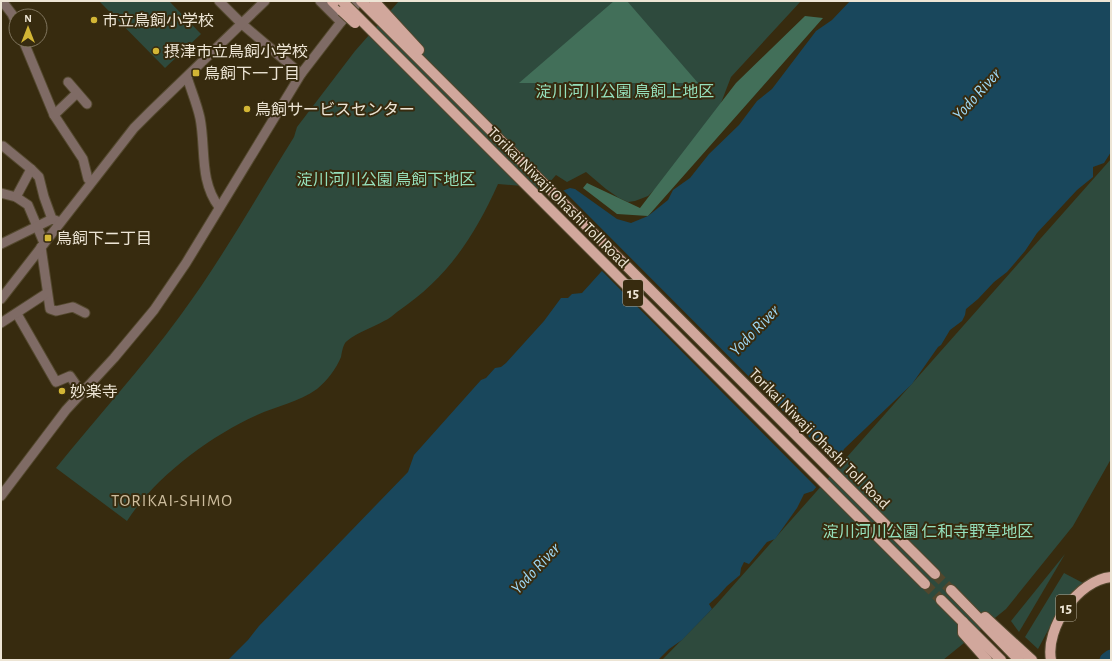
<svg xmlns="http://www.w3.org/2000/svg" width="1112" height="661" font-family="'Alegreya Sans','Noto Sans JP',sans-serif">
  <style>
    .green { fill: #2e4a3d }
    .forest { fill: #426f59 }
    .water { fill: #19475c }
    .pier { fill: #372b0f }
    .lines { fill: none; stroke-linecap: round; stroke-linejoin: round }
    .river { stroke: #19475c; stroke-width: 15 }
    .major-tunnel { stroke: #52472d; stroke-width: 10; stroke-dasharray: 10 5; stroke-linecap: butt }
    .minor-casing { stroke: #54492f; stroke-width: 11 }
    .major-casing { stroke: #54492f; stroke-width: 12 }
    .minor { stroke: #7f6b65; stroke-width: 9 }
    .major { stroke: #d1a79c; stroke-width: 10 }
    .major-bridge-casing { stroke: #54492f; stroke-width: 12; stroke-linecap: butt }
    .major-bridge { stroke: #d1a79c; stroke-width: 10 }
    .poi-dot { fill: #d3b635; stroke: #372b0f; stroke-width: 1.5 }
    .labels { text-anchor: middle; stroke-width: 4; stroke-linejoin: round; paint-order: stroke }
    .shield { fill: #372b0f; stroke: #b6ad9a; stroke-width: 1 }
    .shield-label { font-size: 15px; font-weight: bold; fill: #ede5d5 }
    .poi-label { font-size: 16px; fill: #ede5d5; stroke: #372b0f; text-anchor: start }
    .park-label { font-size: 16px; fill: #95dfbb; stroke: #372b0f }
    .street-label { font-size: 16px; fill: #ede5d5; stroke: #372b0f }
    .water-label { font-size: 17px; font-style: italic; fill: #9fd9f6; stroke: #372b0f }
    .neighbourhood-label { font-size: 17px; letter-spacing: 1px; fill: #cdbd9e; stroke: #372b0f }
  </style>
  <rect width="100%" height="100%" fill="#372b0f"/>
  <!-- green -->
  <g class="green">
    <polygon points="99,1 169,1 201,34 165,68"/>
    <path d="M 399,1 L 801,1 L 731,77 L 716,116 L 671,174 L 648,196 L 635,201 L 628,202 L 619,198 L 606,189 L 586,172 L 567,182 L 556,175 L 542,191 L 533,187 L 498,184 C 473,239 447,278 397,312 C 393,315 389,319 384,321 C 372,328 358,332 347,341 C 343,344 342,352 341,357 C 336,369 327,381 317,389 C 299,402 277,406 257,415 C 210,436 155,477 127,521 L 56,468 C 97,417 141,369 180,316 C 222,259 257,196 294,137 L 297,127 L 355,51 Z"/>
    <polygon points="1111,159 1111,459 1073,526 1006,609 943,660 662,660 715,606"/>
    <polygon points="1065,554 1019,632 1011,621"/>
    <polygon points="1064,573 1083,583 1062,604 1038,649 1025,637"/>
  </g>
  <!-- forest -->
  <g class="forest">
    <polygon points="614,1 627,1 698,83 519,83"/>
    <polygon points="805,16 823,18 648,216 617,214 583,188 587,183 640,208 736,83"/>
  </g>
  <!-- water -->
  <polygon class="water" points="850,1 1111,1 1111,152 1104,163 1093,167 1093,177 1077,190 1037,233 1025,251 1007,272 994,282 978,299 966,309 965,315 962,321 950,330 941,345 938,347 912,384 844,449 839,460 813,491 804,494 797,508 775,539 767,542 749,564 744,562 741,568 740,575 727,586 718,596 709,604 712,609 682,640 669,649 658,660 228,660 248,640 259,626 408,472 414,455 481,380 486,378 495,368 501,367 506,363 544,321 561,298 568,298 572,294 582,293 610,262 549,196 570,188 575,189 617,219 631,223 648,216 668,200 673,190 690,178 709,154 739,125 757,101 772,89 816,31 832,20"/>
  <!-- pier -->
  <polygon class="pier" points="561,188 837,465 817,488 600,269 608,261 547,197 548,194"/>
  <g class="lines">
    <!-- river -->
    <polyline class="river" points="1107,660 1111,657"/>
    <!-- major-tunnel -->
    <g class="major-tunnel">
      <polyline points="935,574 951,590"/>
      <polyline points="925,584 941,600"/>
    </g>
    <!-- minor casing -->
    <g class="minor-casing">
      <g id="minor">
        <polyline points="2,1 12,14 16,23"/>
        <polyline points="219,1 242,24 301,74"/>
        <polyline points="320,1 341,22"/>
        <polyline points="23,40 54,115 83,159 88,179 92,181"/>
        <path d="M 187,77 C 191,90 197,104 200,118 C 206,148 199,181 219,207"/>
        <polyline points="68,82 87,104"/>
        <polyline points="54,115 77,93"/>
        <polyline points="3,146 31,169 39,177 44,197 52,219 60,222"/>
        <polyline points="1,193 16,197 28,205 44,243"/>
        <polyline points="16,197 31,169"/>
        <polyline points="1,244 52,219"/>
        <polyline points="41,247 50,309 56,311 73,307 85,313"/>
        <polyline points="1,299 134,128 151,111 265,1"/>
        <polyline points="17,314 56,382 70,376 79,389 83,391"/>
        <polyline points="1,323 47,293"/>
        <polyline points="1,496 66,410 114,358 154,310 186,263 301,74 341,22 359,1"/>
      </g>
    </g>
    <!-- major casing -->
    <g class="major-casing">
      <g id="major">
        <polyline points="332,1 342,11"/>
        <polyline points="361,1 935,574"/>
        <polyline points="374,1 419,50"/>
        <polyline points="951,590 1019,660"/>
        <polyline points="941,600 1001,660"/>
        <polyline points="985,617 1032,660"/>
        <polyline points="963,622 963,633 987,660"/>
        <path d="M 1051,660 C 1045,628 1078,580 1111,577"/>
      </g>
    </g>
    <!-- minor -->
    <use href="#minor" class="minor"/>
    <!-- major -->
    <use href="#major" class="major"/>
    <!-- major-bridge casing -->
    <g class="major-bridge-casing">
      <g id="major-bridge">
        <polyline points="342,1 925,584"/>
        <polyline points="342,11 355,23"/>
      </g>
    </g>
    <!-- major-bridge -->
    <use href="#major-bridge" class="major-bridge"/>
  </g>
  <!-- markers -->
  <g class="poi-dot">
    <circle cx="94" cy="20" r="4"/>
    <circle cx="156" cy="51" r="4"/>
    <rect x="192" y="69" width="8" height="8" rx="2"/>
    <circle cx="247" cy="109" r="4"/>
    <rect x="44" y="234" width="8" height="8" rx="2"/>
    <circle cx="62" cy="391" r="4"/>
  </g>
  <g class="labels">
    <!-- shield labels -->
    <g class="shield">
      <rect x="623" y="280" width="20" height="26" rx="3"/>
      <rect x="1056" y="595" width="20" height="26" rx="3"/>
    </g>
    <g class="shield-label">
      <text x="633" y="298">15</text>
      <text x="1066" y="613">15</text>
    </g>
    <!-- poi labels -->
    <g class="poi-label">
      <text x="102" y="26">市立鳥飼小学校</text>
      <text x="164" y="57">摂津市立鳥飼小学校</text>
      <text x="204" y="79">鳥飼下一丁目</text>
      <text x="255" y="115">鳥飼サービスセンター</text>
      <text x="56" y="244">鳥飼下二丁目</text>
      <text x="70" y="397">妙楽寺</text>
    </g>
    <!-- park labels -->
    <g class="park-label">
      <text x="625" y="97">淀川河川公園 鳥飼上地区</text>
      <text x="386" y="185">淀川河川公園 鳥飼下地区</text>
      <text x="928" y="537">淀川河川公園 仁和寺野草地区</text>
    </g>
    <!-- street labels -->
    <g class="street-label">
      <text transform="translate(559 197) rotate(45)" y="6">Torikai Niwaji Ohashi Toll Road</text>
      <text transform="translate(820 438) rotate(45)" y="6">Torikai Niwaji Ohashi Toll Road</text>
    </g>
    <!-- water labels -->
    <g class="water-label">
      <text transform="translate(976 94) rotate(-48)" y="6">Yodo River</text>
      <text transform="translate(754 330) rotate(-46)" y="6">Yodo River</text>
      <text transform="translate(535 568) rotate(-47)" y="6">Yodo River</text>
    </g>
    <!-- neighbourhood labels -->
    <g class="neighbourhood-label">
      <text x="172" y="506">TORIKAI-SHIMO</text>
    </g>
  </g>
  <!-- border -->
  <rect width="1112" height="661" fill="none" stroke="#ede5d5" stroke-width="4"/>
  <!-- north arrow -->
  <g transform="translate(28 28)"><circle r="19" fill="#372b0f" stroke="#80755e"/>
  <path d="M0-3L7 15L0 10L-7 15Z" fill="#d3b635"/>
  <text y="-6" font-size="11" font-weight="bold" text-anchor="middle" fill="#ede5d5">N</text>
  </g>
</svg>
